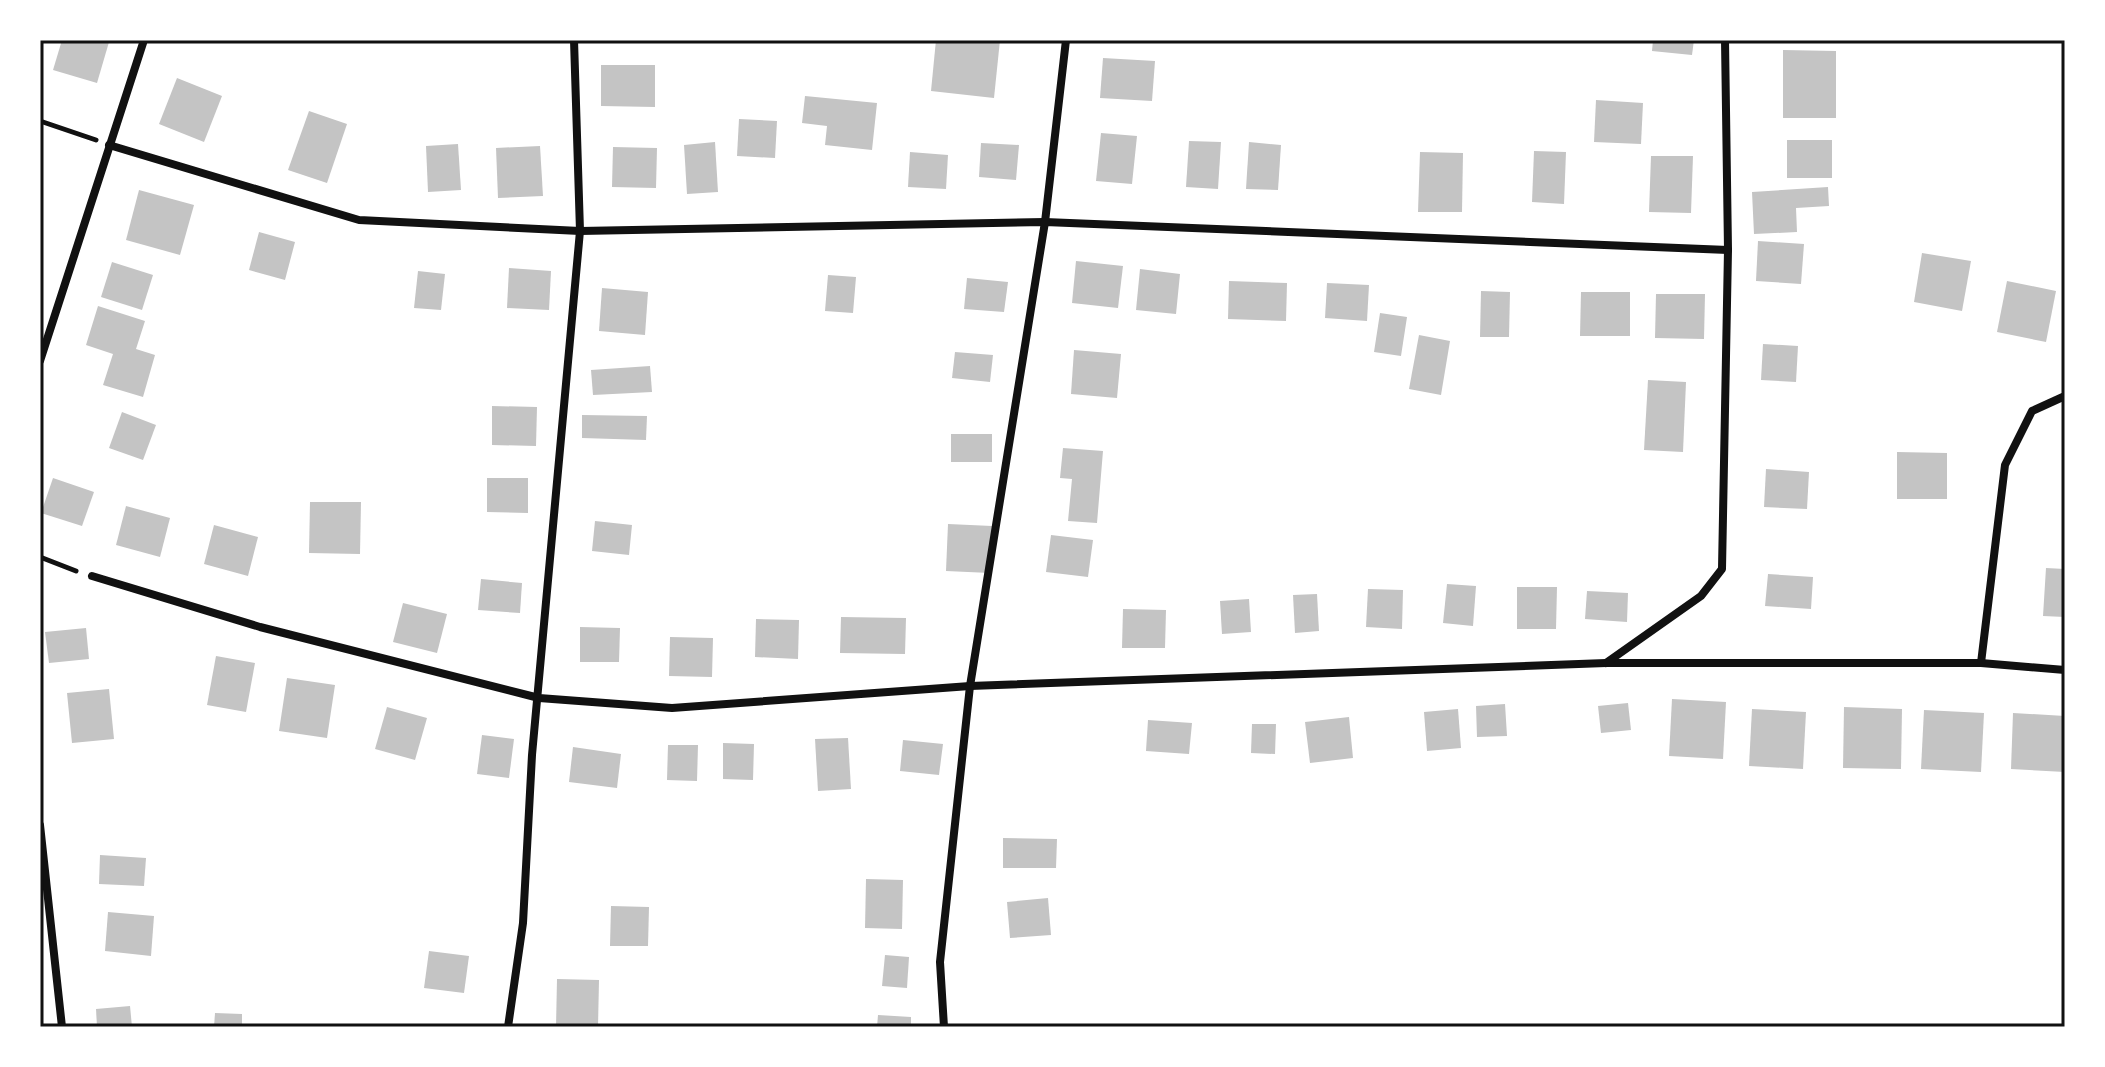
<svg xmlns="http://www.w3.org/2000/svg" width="2105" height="1067" font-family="Overpass,sans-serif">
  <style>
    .building { fill: #c4c4c4 }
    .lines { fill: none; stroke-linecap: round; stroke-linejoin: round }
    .path { stroke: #111; stroke-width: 5 }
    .minor { stroke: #111; stroke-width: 8 }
    .neatline { fill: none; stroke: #111; stroke-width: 3 }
  </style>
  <rect width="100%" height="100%" fill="#fff"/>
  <!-- building -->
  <g class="building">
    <polygon points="62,40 109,42 97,83 53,70"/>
    <polygon points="936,40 1000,40 994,98 931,91"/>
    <polygon points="1653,40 1694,40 1692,55 1652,51"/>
    <polygon points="1783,50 1836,51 1836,118 1783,118"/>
    <polygon points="1103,58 1155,61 1152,101 1100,98"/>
    <polygon points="601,65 655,65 655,107 601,106"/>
    <polygon points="177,78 222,96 204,142 159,124"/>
    <polygon points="805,96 877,103 872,150 825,145 827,126 802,123"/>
    <polygon points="1596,100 1643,103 1641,144 1594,142"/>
    <polygon points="309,111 347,124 327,183 288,170"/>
    <polygon points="739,119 777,121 775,158 737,156"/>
    <polygon points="1101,133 1137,136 1132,184 1096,181"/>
    <rect x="1787" y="140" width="45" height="38"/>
    <polygon points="1189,141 1221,142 1218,189 1186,187"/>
    <polygon points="715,142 718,192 687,194 684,145"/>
    <polygon points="1249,142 1281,145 1278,190 1246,189"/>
    <polygon points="981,143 1019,145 1016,180 979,177"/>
    <polygon points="458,144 461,190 428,192 426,146"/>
    <polygon points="540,146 543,196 498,198 496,148"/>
    <polygon points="613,147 657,148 656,188 612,187"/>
    <polygon points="1534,151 1566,152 1564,204 1532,202"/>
    <polygon points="910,152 948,155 946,189 908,187"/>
    <polygon points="1420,152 1463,153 1462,212 1418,212"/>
    <polygon points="1651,156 1693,156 1691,213 1649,212"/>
    <polygon points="1828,187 1829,206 1796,208 1797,232 1754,234 1752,192"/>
    <polygon points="139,190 194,205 180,255 126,240"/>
    <polygon points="259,232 295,242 285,280 249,270"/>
    <polygon points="1758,241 1804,244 1801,284 1756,281"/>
    <polygon points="1922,253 1971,261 1962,311 1914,302"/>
    <polygon points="1076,261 1123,266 1118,308 1072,303"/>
    <polygon points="112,262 153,275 142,310 101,297"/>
    <polygon points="509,268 551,271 549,310 507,308"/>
    <polygon points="1140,269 1180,274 1176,314 1136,310"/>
    <polygon points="418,271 445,274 441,310 414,308"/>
    <polygon points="828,275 856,277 853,313 825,311"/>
    <polygon points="967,278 1008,282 1004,312 964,309"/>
    <polygon points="1229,281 1287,283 1286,321 1228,319"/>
    <polygon points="2007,281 2056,291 2046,342 1997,332"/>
    <polygon points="1327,283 1369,285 1367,321 1325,318"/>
    <polygon points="602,288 648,292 645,335 599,331"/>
    <polygon points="1481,291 1510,292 1509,337 1480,337"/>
    <polygon points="1581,292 1630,292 1630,336 1580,336"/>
    <polygon points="1656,294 1705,294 1704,339 1655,338"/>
    <polygon points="98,306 145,321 136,349 155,355 143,397 103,385 113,354 86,345"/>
    <polygon points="1380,313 1407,317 1401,356 1374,352"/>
    <polygon points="1419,335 1450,341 1441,395 1409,389"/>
    <polygon points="1763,344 1798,346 1796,382 1761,380"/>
    <polygon points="1074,350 1121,354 1117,398 1071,394"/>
    <polygon points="955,352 993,355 990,382 952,378"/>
    <polygon points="650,366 652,392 593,395 591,370"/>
    <polygon points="1648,380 1686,382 1683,452 1644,450"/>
    <polygon points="492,406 537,407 536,446 492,445"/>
    <polygon points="122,412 156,425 143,460 109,448"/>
    <polygon points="582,415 647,416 646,440 582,438"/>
    <rect x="951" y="434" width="41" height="28"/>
    <polygon points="1063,448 1103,451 1097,523 1068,521 1072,479 1060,478"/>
    <polygon points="1897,452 1947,453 1947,499 1897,499"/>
    <polygon points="1766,469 1809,472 1807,509 1764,507"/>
    <polygon points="53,478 94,492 82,526 41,513"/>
    <polygon points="487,478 528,478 528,513 487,512"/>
    <polygon points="310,502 361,502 360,554 309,553"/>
    <polygon points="126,506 170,518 160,557 116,545"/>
    <polygon points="595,521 632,525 629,555 592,551"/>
    <polygon points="948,524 992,526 990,573 946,571"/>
    <polygon points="214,525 258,537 248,576 204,564"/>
    <polygon points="1051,535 1093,540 1088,577 1046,572"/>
    <polygon points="2046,568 2065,569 2065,617 2043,616"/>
    <polygon points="1768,574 1813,577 1811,609 1765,606"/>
    <polygon points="481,579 522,583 520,613 478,610"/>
    <polygon points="1447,584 1476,586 1473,626 1443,623"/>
    <polygon points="1517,587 1557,587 1556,629 1517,629"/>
    <polygon points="1368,589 1403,590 1402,629 1366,627"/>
    <polygon points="1587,591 1628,593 1627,622 1585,619"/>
    <polygon points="1317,594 1319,631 1295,633 1293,595"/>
    <polygon points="1249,599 1251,632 1222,634 1220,601"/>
    <polygon points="403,603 447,614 437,653 393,642"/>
    <polygon points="1123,609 1166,610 1165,648 1122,648"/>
    <polygon points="841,617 906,618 905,654 840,653"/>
    <polygon points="756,619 799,620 798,659 755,657"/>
    <polygon points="580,627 620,628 619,662 580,662"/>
    <polygon points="86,628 89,659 49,663 45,632"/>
    <polygon points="670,637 713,638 712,677 669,676"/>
    <polygon points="216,656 255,663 246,712 207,705"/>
    <polygon points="287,678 335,685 327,738 279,731"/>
    <polygon points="109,689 114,739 72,743 67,693"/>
    <polygon points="1672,699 1726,702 1723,759 1669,756"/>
    <polygon points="1628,703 1631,730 1601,733 1598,706"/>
    <polygon points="1505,704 1507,736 1477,737 1476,706"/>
    <polygon points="387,707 427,718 415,760 375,749"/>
    <polygon points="1844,707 1902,709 1901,769 1843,768"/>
    <polygon points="1458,709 1461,748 1427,751 1424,712"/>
    <polygon points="1752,709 1806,712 1803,769 1749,766"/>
    <polygon points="1924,710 1984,713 1981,772 1921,769"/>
    <polygon points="2013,713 2065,716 2065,772 2011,769"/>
    <polygon points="1349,717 1353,758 1310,763 1305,722"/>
    <polygon points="1148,720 1192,723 1189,754 1146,751"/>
    <polygon points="1252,724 1276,724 1275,754 1251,753"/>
    <polygon points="482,735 514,739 509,778 477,774"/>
    <polygon points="848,738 851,789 818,791 815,739"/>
    <polygon points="903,740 943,744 939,775 900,771"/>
    <polygon points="723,743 754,744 753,780 723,779"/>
    <polygon points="668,745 698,745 697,781 667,780"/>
    <polygon points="573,747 621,754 617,788 569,782"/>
    <polygon points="1003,838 1057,839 1056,868 1003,868"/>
    <polygon points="100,855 146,858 144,886 99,884"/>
    <polygon points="866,879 903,880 902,929 865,928"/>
    <polygon points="1048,898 1051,935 1010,938 1007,902"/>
    <polygon points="611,906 649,907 648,946 610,946"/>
    <polygon points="108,912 154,916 151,956 105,951"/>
    <polygon points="429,951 469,956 464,993 424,988"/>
    <polygon points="885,955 909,957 907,988 882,986"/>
    <polygon points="557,979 599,980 598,1027 556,1027"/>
    <polygon points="130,1006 132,1027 97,1027 96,1009"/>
    <polygon points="215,1013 242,1014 242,1027 214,1027"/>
    <polygon points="878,1015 911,1017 911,1027 877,1027"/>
  </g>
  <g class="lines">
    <!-- path -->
    <g class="path">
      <polyline points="40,121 96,140"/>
      <polyline points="40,557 76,571"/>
    </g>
    <!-- minor -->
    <g class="minor">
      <polyline points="109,145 359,220 580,231 1045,222 1728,250"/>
      <polyline points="40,361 144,40"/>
      <polyline points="92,576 260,627 539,698 672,708 970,686 1606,663 1981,663 2065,670"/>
      <polyline points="1606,663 1701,596 1722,569 1728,250 1725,40"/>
      <polyline points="1981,663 2005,465 2032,411 2065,396"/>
      <polyline points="40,825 62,1027"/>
      <polyline points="508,1027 523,923 532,755 580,231 574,40"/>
      <polyline points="944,1027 940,962 970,686 1045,222 1066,40"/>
    </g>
  </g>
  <!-- border -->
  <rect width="2105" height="1067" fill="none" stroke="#ffffff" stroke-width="84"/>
  <rect x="42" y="42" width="2021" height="983" class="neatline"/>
</svg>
